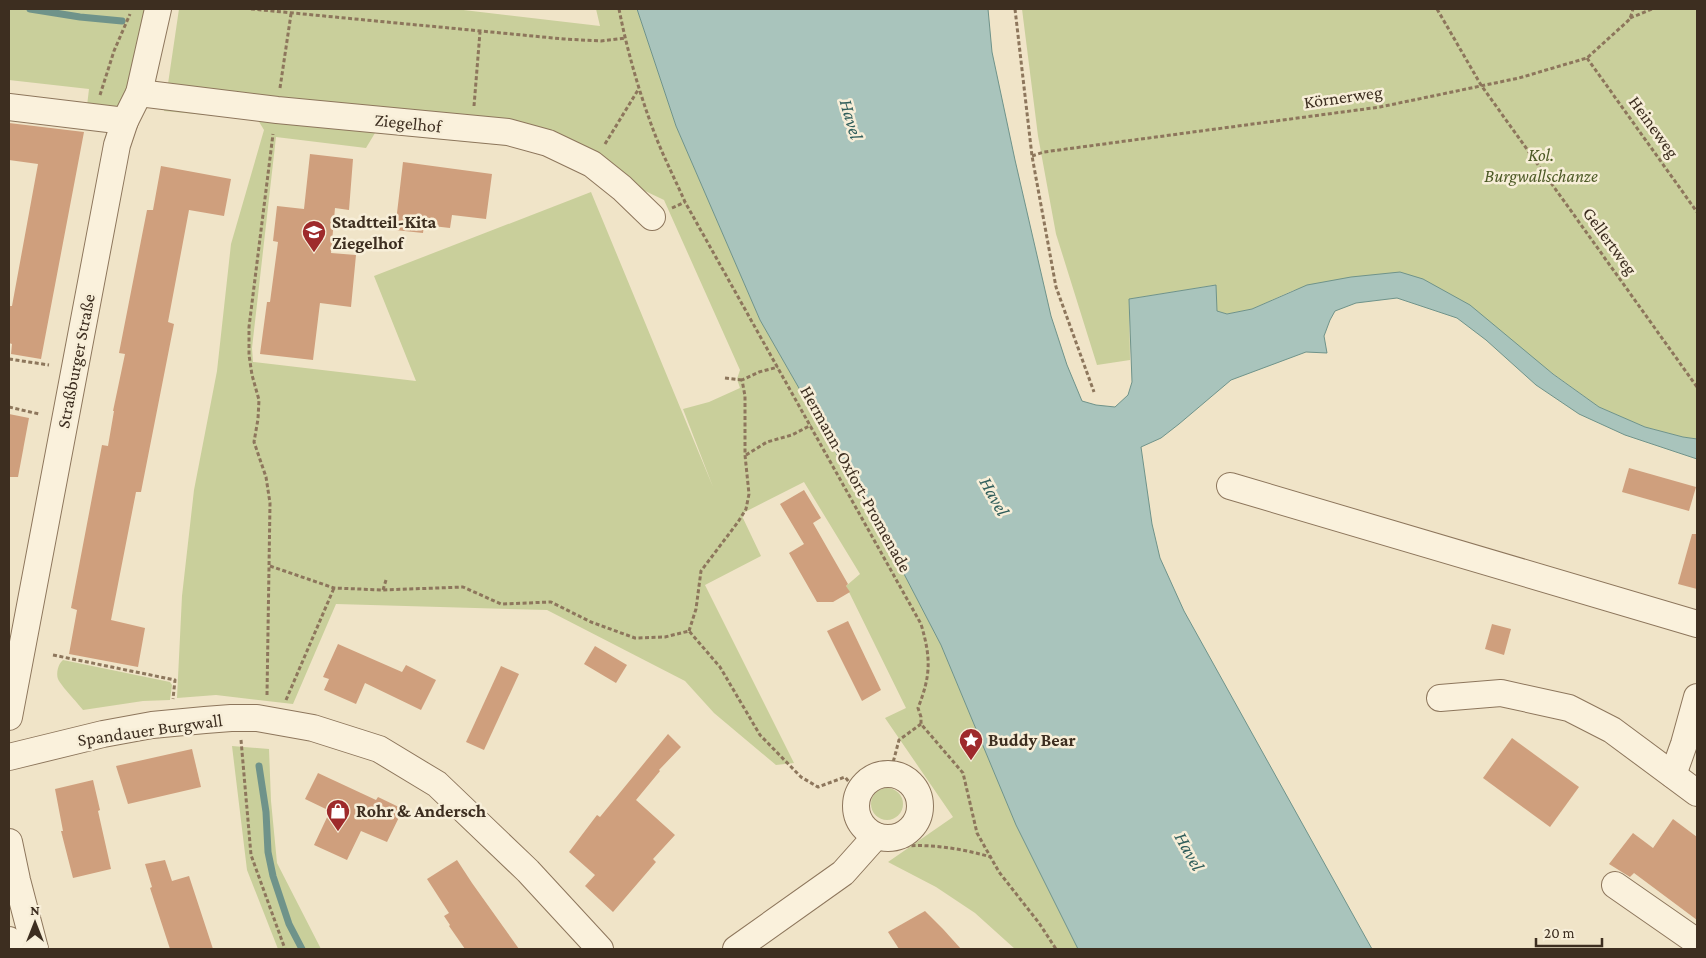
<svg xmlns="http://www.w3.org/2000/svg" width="1706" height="958" font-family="'Crimson Pro',serif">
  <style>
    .green { fill: #c9cf9b; fill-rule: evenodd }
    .water { fill: #a9c4bc; stroke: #6f938a }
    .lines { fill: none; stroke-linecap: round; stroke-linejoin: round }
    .stream { stroke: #6f938a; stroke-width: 7 }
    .building { fill: #cf9f7d }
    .minor-casing { stroke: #8d765c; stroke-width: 28 }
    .path { stroke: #8d765c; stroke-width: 3; stroke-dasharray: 4 2.5; stroke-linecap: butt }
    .minor { stroke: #faf1dc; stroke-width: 26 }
    .labels { text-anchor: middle; stroke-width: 5; stroke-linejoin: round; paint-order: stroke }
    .street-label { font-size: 18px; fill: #3d2e20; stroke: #f7eed8 }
    .park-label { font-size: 18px; font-style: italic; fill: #4d5a26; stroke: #f7eed8 }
    .poi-label { font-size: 18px; font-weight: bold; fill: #3d2e20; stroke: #f7eed8; text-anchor: start }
    .water-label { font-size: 19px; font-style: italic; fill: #2f5d5a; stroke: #f7eed8 }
  </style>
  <rect width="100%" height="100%" fill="#f0e4c8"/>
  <!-- green -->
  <g class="green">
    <polygon points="9,9 151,9 133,84 116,108 87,106 89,89 9,80"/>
    <path d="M 179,9 L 455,9 L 600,26 L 596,9 L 637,9 L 676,126 L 760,320 L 891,549 L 941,645 L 1016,825 L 1078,949 L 1015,949 L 975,913 L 936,887 L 888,862 L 953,817 L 885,718 L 906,708 L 846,586 L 860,574 L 804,482 L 741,514 L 761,556 L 705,585 L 794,763 L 776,765 L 714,713 L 685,681 L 547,610 L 336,604 L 293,704 L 216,695 L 177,698 L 182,596 L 194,490 L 217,371 L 231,244 L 264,130 L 258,120 L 164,111 ZM 375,133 L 561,151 L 664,200 L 740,370 L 737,379 L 740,388 L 709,402 L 683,409 L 713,487 L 591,192 L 374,276 L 416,381 L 253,362 L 252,348 L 276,137 L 366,148 Z"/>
    <polygon points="1022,9 1697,9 1697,439 1683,437 1645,427 1599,407 1423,279 1294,290 1252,309 1227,314 1217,311 1215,285 1129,299 1130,360 1097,365 1056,234 1038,136"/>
    <path d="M 63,660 L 170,682 L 172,685 L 170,700 L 143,701 L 83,710 C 78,703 61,686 58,679 C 56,673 58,664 63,660 Z"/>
    <polygon points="232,746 269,749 271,801 277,863 321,949 278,949 247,870"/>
    <circle cx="887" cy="804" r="16"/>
  </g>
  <!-- water -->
  <polygon class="water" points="637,9 988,9 992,52 1015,160 1051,316 1067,365 1082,401 1096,405 1115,407 1128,395 1132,382 1129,299 1216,285 1217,311 1227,314 1252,309 1307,285 1351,277 1400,272 1423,279 1470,305 1553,374 1599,407 1645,427 1683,437 1697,439 1697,459 1625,435 1579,414 1536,385 1486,340 1457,318 1397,298 1356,303 1335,311 1330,320 1324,336 1327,353 1306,352 1231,380 1179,424 1161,438 1141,447 1152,524 1160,558 1184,611 1372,949 1078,949 1016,825 941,645 891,549 760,320 676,126"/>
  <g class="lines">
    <!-- stream -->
    <g class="stream">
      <polyline points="30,9 80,17 122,21"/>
      <polyline points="259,766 266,812 268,852 273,876 289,924 302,949"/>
    </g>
  </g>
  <!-- building -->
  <g class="building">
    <polygon points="9,123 84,132 41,359 11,354 12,344 9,343 9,306 12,306 38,164 9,160"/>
    <polygon points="310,154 353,159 349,210 335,208 331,253 356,255 351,307 320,303 313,360 260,354 267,302 270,302 278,242 273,241 277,206 304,209"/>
    <polygon points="403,162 492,174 486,219 452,215 450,228 424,225 423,233 395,230"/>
    <polygon points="161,166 231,179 224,216 189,210 168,322 174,324 141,492 136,492 111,620 145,628 138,667 69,654 77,610 71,608 102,445 108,446 114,411 113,411 125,354 119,353 147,210 153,210"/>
    <polygon points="9,414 29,418 18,477 9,477"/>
    <polygon points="1629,468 1696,487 1689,511 1622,492"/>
    <polygon points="804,490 821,518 813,523 848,584 846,586 850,592 833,602 817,602 789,553 804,544 780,504"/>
    <polygon points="1692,534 1697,534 1697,589 1678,584"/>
    <polygon points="848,621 881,690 862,701 827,631"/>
    <polygon points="1492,624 1511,629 1504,655 1485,649"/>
    <polygon points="338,644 402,672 406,665 436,680 421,710 365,683 356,704 324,690 329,679 323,677"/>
    <polygon points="595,646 627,665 616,683 584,664"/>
    <polygon points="501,666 519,674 484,750 466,742"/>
    <polygon points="668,734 681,747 659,770 660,771 636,800 675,835 653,859 656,862 613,912 585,886 595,875 569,852 597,815 600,817"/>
    <polygon points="1512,738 1579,787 1550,827 1483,778"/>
    <polygon points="192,749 201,787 128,804 116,766"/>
    <polygon points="318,773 376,800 378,797 403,809 387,842 361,831 347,860 314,845 330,811 305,799"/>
    <polygon points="93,780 100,810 98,811 111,869 73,878 61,831 63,831 55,789"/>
    <polygon points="1673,819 1697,837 1697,920 1634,873 1630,877 1609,864 1633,833 1653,848"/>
    <polygon points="165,860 172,881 189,876 213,949 170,949 150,888 152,887 145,864"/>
    <polygon points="457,860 472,883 519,949 465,949 449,926 450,925 444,916 449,913 427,879"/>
    <polygon points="925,911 943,929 961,949 899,949 888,932"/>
  </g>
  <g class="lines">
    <!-- minor casing -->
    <g class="minor-casing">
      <g id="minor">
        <polyline points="139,93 277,110 508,132 548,143 592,164 622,188 652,217"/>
        <polyline points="9,107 125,121"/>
        <polyline points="1230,486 1697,624"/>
        <polyline points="1440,698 1501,693 1569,708 1612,730 1697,793"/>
        <polyline points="9,717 117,145 125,121 139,93 158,9"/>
        <polyline points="9,757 103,734 152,725 205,720 231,718 257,718 313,728 379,749 437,784 528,871 600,949"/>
        <circle cx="888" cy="806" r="32"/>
        <polyline points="1673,775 1684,744 1697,697"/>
        <polyline points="9,842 17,880 35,949"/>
        <polyline points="1615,885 1697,942"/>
        <polyline points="9,940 15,949"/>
        <polyline points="736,949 843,873 876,836"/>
      </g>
    </g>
    <!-- path -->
    <g class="path">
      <polyline points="251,9 564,39 601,41 625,38"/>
      <path d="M 619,9 C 627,50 639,92 654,132 C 663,156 675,179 685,202 L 921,624 C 931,658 931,675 918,708 L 921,717 L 921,724 L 963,773 L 977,833 L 999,872 L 1039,923 L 1056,949"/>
      <polyline points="1015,9 1032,156 1056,287 1094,392"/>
      <polyline points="1437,9 1481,85 1697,387"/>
      <polyline points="1630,18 1652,9"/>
      <polyline points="1587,58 1697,212"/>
      <polyline points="280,88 291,14"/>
      <polyline points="100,95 114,51 130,14"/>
      <polyline points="474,106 480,32"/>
      <polyline points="605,144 638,90"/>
      <polyline points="1032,156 1044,152 1380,107 1519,78 1587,58 1630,19 1633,9"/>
      <polyline points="672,208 685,202"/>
      <polyline points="9,359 49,365"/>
      <polyline points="725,378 742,380"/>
      <polyline points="9,407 39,414"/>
      <polyline points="746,455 767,442 792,435 811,425"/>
      <polyline points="270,566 334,588 383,590 463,587 501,604 551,602 591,622 635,638 665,637 689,631 720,667 760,735 801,777 818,787 845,777 858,793"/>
      <polyline points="383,590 386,580"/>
      <polyline points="689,631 696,609 701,571 738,522 746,509 749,494 745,455 745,396 742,380 759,372 778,367"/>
      <polyline points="53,655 175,680 173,699"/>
      <polyline points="267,695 270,503 266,477 254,442 258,419 259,400 252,375 249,355 249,327 273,134"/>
      <polyline points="286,700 334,588"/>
      <polyline points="241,740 251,855 285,949"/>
      <polyline points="890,774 899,740 921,724"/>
      <path d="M 905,846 C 934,844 963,849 991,857"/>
    </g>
    <!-- minor -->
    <use href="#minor" class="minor"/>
  </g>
  <!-- icons -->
  <defs>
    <g id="school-pin" transform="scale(1.25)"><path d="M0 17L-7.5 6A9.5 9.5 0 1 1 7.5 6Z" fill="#9e2a2b" stroke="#f7eed8"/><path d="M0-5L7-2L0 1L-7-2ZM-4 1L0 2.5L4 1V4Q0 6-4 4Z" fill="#fff"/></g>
    <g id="sight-pin" transform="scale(1.25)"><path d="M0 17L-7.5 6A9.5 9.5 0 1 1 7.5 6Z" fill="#9e2a2b" stroke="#f7eed8"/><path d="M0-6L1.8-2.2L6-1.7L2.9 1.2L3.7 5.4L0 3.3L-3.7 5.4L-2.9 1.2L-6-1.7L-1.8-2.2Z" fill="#fff"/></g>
    <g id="shop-pin" transform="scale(1.25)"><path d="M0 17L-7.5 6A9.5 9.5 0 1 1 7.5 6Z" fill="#9e2a2b" stroke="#f7eed8"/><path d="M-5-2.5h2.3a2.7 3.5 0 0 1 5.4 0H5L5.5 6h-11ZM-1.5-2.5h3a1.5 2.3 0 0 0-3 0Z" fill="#fff"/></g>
  </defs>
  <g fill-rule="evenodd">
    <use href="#school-pin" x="314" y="232"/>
    <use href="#sight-pin" x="971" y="740"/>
    <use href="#shop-pin" x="338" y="811"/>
  </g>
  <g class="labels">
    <!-- street labels -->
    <g class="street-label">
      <text transform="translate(1343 97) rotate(-8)" y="6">Körnerweg</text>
      <text transform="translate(408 123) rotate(6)" y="6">Ziegelhof</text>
      <text transform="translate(1654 127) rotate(54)" y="6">Heineweg</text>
      <text transform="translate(1610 241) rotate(54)" y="6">Gellertweg</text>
      <text transform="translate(76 361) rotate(-79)" y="6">Straßburger Straße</text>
      <text transform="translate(856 479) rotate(61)" y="6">Hermann-Oxfort-Promenade</text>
      <text transform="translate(150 730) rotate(-8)" y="6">Spandauer Burgwall</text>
    </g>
    <!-- park labels -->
    <g class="park-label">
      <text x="1541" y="161">Kol.<tspan x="1541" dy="21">Burgwallschanze</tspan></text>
    </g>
    <!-- poi labels -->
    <g class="poi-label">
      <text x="332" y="228">Stadtteil-Kita<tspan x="332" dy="21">Ziegelhof</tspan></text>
      <text x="988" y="746">Buddy Bear</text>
      <text x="356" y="817">Rohr &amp; Andersch</text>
    </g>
    <!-- water labels -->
    <g class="water-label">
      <text transform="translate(852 119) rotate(74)" y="7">Havel</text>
      <text transform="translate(995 496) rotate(61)" y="7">Havel</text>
      <text transform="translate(1190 851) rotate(61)" y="7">Havel</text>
    </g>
  </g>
  <!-- border -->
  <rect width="1706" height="958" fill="none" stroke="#3d2e20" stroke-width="20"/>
  <!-- north arrow -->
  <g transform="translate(35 923)" stroke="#f7eed8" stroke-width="4" paint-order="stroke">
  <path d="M0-4L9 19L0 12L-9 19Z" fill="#3d2e20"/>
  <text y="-8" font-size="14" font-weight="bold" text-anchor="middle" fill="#3d2e20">N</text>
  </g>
  <!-- scale -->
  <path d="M1536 938v8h66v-8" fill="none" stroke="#3d2e20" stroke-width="2.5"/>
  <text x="1544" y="938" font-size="15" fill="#3d2e20" stroke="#f7eed8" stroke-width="4" paint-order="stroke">20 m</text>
</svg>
